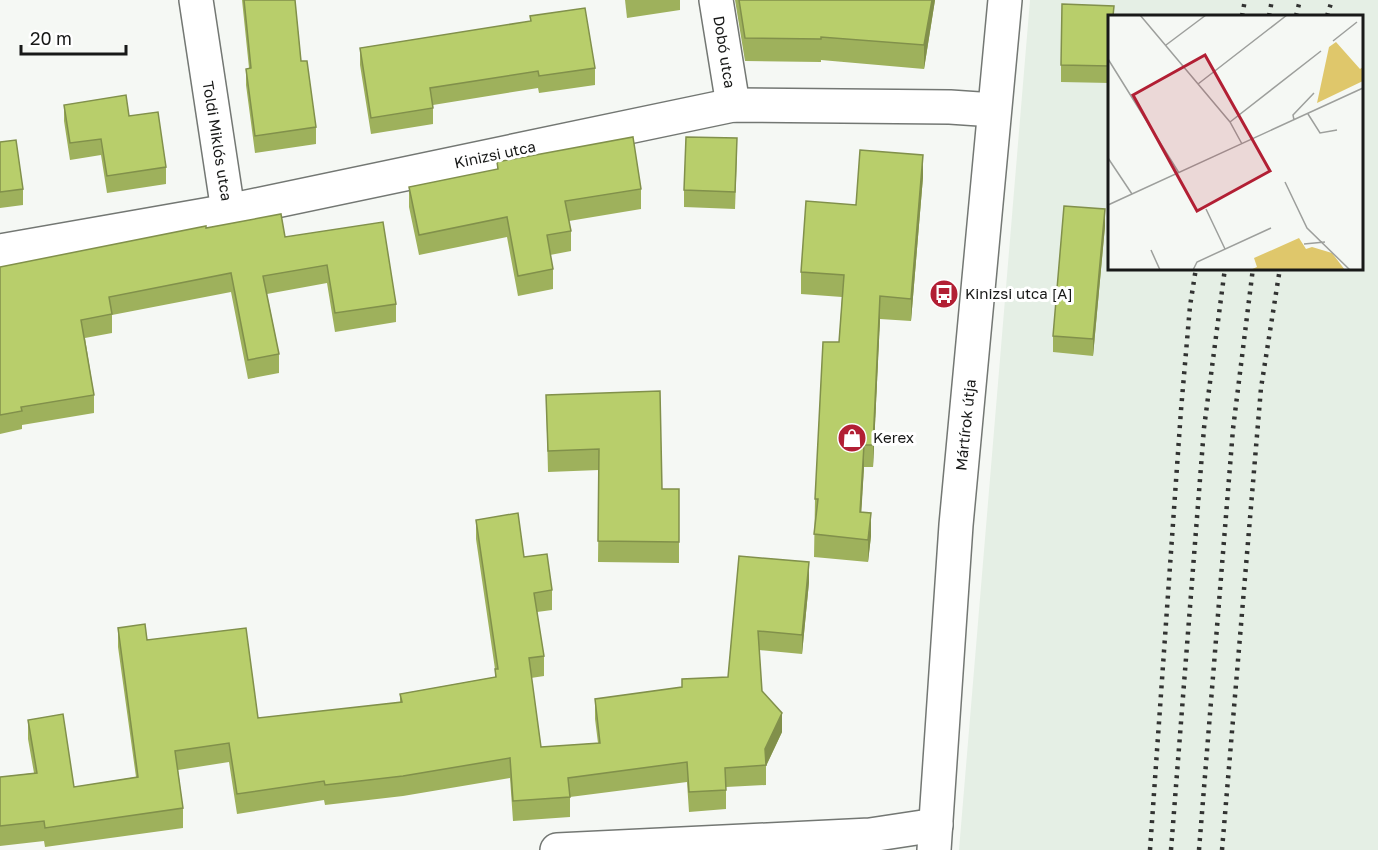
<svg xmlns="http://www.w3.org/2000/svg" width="1378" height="850" font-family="'Golos Text',sans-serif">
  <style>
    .built { fill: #e5efe5; fill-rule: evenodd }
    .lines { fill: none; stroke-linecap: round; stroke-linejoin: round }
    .minor-casing { stroke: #737773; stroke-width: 36 }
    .minor { stroke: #fff; stroke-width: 33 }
    .rail { stroke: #323332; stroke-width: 4.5; stroke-dasharray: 3 6; stroke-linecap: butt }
    .wall { fill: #9eb15c }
    .shaded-wall { fill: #81904b }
    .building { fill: #b8ce6b; stroke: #81904b; stroke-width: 1.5 }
    .labels { text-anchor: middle; stroke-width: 6; stroke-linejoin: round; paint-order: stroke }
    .street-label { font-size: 15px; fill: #181918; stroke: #fff }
    .poi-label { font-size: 15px; fill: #181918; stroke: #fff; text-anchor: start }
    .inset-road { fill: none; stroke: #9d9f9c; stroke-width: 1.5 }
    .view { fill: #b21f34; fill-opacity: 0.15; stroke: #b21f34; stroke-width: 3 }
    .inset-edge { fill: none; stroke: #181918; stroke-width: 3 }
  </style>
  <rect width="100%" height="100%" fill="#f5f8f4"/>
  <!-- built -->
  <path class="built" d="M 1030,0 L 1378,0 L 1378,850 L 959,850 ZM 1110,16 L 1362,16 L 1362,268 L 1110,268 Z"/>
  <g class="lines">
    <!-- minor casing -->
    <g class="minor-casing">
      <g id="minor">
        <polyline points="196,0 228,211"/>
        <polyline points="716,0 733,105"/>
        <polyline points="0,251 228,211 733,105 950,107 994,110"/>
        <polyline points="557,850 870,835 936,825"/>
        <polyline points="934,850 956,525 1005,0"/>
      </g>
    </g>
    <!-- minor -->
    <use href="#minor" class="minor"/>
    <!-- rail -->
    <g class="rail">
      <polyline points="1242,16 1245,0"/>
      <polyline points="1269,16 1272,0"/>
      <polyline points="1296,16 1300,0"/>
      <polyline points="1327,16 1332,0"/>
      <polyline points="1150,850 1181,410 1190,306 1196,268"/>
      <polyline points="1171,850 1204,428 1225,268"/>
      <polyline points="1199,850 1233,429 1253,268"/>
      <polyline points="1222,850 1261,388 1280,268"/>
    </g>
  </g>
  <!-- wall -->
  <g class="wall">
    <polygon points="242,0 295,0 301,61 316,127 316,144 255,153 246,85 246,69 249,68"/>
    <polygon points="625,0 680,0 680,10 627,18"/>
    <polygon points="735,0 935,0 924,69 821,60 821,62 745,61"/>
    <polygon points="530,16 595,68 595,85 539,93 538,88 433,105 433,124 371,134 360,65 360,48 530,22"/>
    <polygon points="1110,16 1110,83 1061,82 1061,65"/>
    <polygon points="64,105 129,116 166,167 166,184 107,193 101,155 70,160 64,121"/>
    <polygon points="0,142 23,189 23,205 0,208"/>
    <polygon points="737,155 735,209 684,207 684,190"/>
    <polygon points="497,162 641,189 641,209 569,221 571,231 571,251 550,255 553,269 553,289 518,296 507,237 419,255 409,207 409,187 497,170"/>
    <polygon points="923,177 911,321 880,319 873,467 864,467 861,512 871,536 868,562 814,557 815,499 839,342 842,297 801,294 801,272 856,205"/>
    <polygon points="1105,226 1093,356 1053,352 1053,336"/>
    <polygon points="206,228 285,237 396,304 396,322 335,332 327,283 267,294 279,354 279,373 248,379 231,292 112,315 112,333 85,338 94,395 94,413 22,425 22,429 0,434 0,267"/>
    <polygon points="546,395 662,489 679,489 679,563 598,562 599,470 548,472"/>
    <polygon points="476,520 524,557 552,590 552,610 537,612 544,656 544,676 531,678 541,747 598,743 595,719 595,699 682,687 682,679 728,677 739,556 809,582 802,654 759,650 762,691 782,732 766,766 766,785 726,787 726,809 689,812 687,782 570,797 570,817 513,821 510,778 403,796 325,805 324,800 237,814 229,762 178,770 183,808 183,828 45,847 44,841 0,846 0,777 34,773 28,739 28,720 74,787 136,777 118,647 118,628 147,640 258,718 400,703 400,694 495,677 495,669 476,539"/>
  </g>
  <!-- shaded-wall -->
  <g class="shaded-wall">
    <polygon points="932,0 935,0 924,69 924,45"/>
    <polygon points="923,155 923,177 911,321 911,299"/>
    <polygon points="1105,209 1105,226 1093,356 1093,339"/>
    <polygon points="880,296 880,319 873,467 873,445"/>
    <polygon points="864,445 864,467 860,535 860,512"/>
    <polygon points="871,513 871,536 868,562 868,540"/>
    <polygon points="809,562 809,582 802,654 802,635"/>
    <polygon points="782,713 782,732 766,766 765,749"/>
  </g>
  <!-- building -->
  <g class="building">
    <polygon points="244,0 295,0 301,61 307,61 316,127 255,136 246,69 251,68"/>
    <polygon points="739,0 932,0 924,45 821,37 821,39 745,38"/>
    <polygon points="1062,4 1114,6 1113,16 1110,16 1110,66 1061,65"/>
    <polygon points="585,8 595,68 539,76 538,71 430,88 433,108 371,118 360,48 531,21 530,16"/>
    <polygon points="126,95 129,116 158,112 166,167 107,176 101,139 70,143 64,105"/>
    <polygon points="633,137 641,189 565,201 571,231 547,235 553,269 518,276 507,217 419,235 409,187 498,169 497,162"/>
    <polygon points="686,137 737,138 735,192 684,190"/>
    <polygon points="16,140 23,189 0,192 0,142"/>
    <polygon points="860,150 923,155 911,299 880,296 873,445 864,445 860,512 871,513 868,540 814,534 818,499 815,499 823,342 839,342 844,275 801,272 806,201 856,205"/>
    <polygon points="1064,206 1105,209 1093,339 1053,336"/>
    <polygon points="281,214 285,237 383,222 396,304 335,313 327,265 263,276 279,354 248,360 231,273 109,297 112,314 81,320 94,395 21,407 22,411 0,415 0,267 206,226 206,228"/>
    <polygon points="660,391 662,489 679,489 679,542 598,541 599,449 548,451 546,395"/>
    <polygon points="518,513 524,557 547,554 552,590 534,593 544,656 529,658 541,747 600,743 595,699 682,687 682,679 728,677 739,556 809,562 802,635 758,631 762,691 782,713 765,749 766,765 725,768 726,790 689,792 687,762 568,778 570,797 513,801 510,758 403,776 325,785 324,781 237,794 229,743 175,751 183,808 45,828 44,821 0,826 0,777 37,773 28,720 63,714 74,787 138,777 118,628 145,624 147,640 246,628 258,718 402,702 400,694 496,677 495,669 498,669 476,520"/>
  </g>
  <!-- icons -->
  <defs>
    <g id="bus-disc" transform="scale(1.5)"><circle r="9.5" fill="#b21f34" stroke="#fff"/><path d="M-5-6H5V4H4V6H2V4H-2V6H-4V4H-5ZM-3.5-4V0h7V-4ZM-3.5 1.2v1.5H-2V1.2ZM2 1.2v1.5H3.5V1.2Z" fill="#fff"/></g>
    <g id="shop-disc" transform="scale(1.5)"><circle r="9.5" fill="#b21f34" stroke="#fff"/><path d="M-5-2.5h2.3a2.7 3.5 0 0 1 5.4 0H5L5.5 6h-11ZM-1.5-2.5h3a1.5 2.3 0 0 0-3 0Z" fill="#fff"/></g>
  </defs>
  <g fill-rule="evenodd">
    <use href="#bus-disc" x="944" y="294"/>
    <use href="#shop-disc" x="852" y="438"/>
  </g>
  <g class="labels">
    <!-- street labels -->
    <g class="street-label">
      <text transform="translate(724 52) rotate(81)" y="5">Dobó utca</text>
      <text transform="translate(217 141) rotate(81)" y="5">Toldi Miklós utca</text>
      <text transform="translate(495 155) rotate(-12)" y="5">Kinizsi utca</text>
      <text transform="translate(966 425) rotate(-84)" y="5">Mártírok útja</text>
    </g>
    <!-- poi labels -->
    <g class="poi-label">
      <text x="965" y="299">Kinizsi utca [A]</text>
      <text x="873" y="443">Kerex</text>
    </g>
  </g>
  <!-- overview -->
  <g transform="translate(1108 15)">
    <rect width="255" height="255" fill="#f5f8f4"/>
    <path d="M 228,27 L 252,54 L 255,52 L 255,66 L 209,88 L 221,32 ZM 191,223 L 198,234 L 204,232 L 224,238 L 237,255 L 142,255 L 149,252 L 146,243 Z" fill="#dfc76b"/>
    <path class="inset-road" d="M 32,0 L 122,107 L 134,129M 225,26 L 249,7M 58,30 L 98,0M 0,44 L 71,158M 90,69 L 179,0M 200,99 L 212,118 L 229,115M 186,105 L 185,100 L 206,78M 122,107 L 213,36M 0,143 L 24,179M 177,167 L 199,213 L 242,255M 0,190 L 255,73M 98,194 L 117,234M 196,229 L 217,227M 43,235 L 52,255M 85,255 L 89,247 L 163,213"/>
    <path class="view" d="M 97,40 L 162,156 L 89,196 L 25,80 Z"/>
    <rect width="255" height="255" class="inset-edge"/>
  </g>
  <!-- scale -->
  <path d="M21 45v9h105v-9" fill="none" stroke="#181918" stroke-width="3"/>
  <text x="30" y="45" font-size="18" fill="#181918" stroke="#ffffff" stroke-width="4.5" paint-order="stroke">20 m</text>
</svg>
